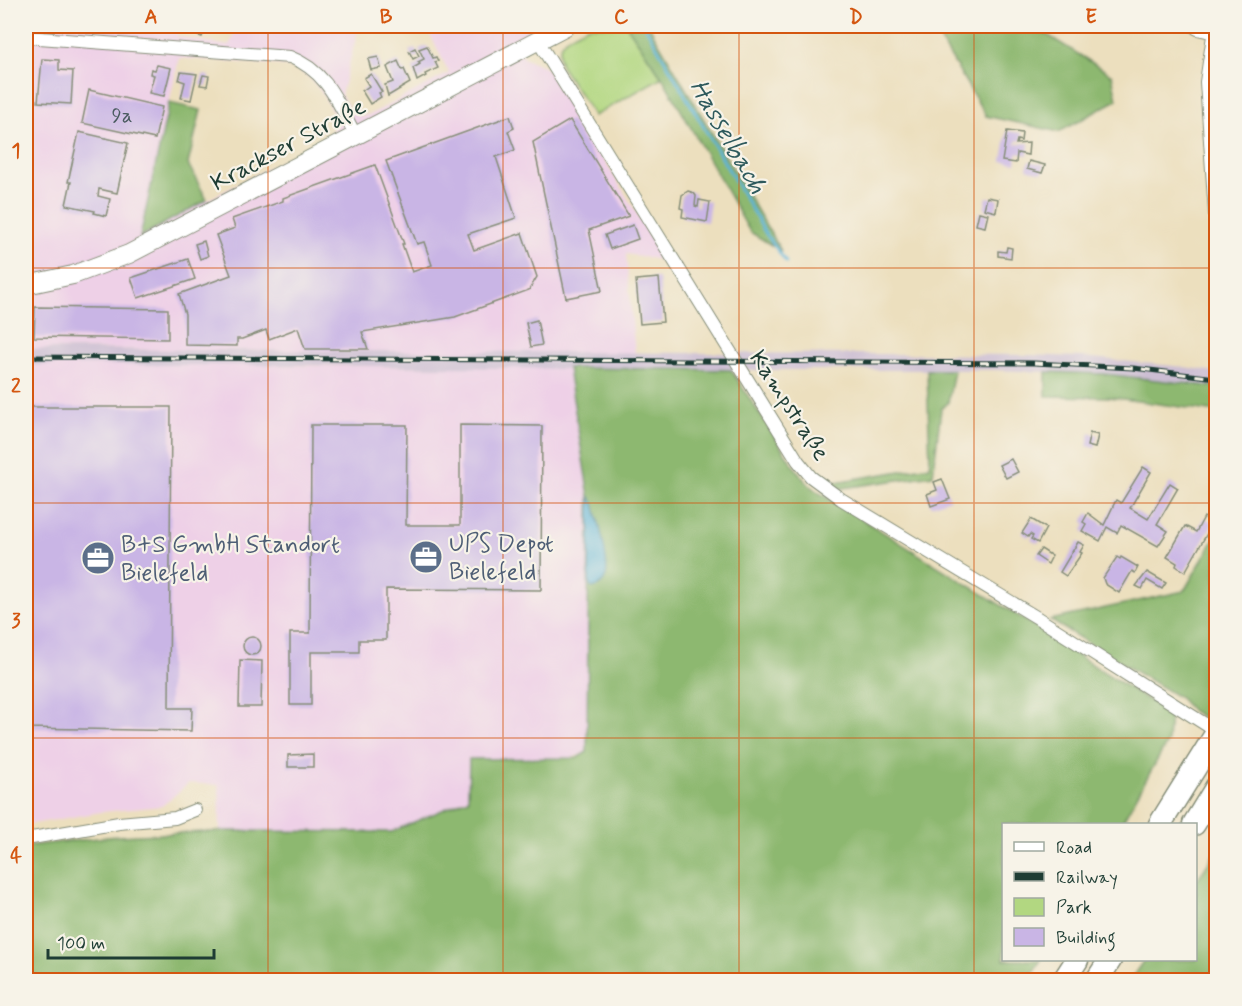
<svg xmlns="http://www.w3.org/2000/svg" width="1242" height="1006" font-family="Mynerve,sans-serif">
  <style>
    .built { fill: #eed0e7; fill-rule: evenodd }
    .industrial { fill: #ccbed3 }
    .green { fill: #b2d781; stroke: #688a5a; stroke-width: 1.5 }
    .forest { fill: #8db86f; stroke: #567a52; stroke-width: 1.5 }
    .water { fill: #5ab2d7; stroke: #3c7886; stroke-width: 1.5 }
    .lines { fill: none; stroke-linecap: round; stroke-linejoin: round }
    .stream { stroke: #5ab2d7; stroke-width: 3 }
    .building { fill: #c9b5e5 }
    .street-casing { stroke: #868e79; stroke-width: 14 }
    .secondary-casing { stroke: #868e79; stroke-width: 20 }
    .highway-casing { stroke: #868e79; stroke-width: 25 }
    .street { stroke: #fff; stroke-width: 12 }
    .secondary { stroke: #fff; stroke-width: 18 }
    .highway { stroke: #fff; stroke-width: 22 }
    .rail-casing { stroke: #1f3d34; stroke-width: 5 }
    .rail { stroke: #f7f3e8; stroke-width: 3; stroke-dasharray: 9; stroke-linecap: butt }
    .grid { fill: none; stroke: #d45610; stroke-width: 1.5; stroke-opacity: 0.55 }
    .labels { text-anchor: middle; stroke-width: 4.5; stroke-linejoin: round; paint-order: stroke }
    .number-label { font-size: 21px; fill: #4a5b60 }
    .street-label { font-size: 24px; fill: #1f3d34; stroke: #f7f3e8 }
    .service-label { font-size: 24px; fill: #4e5e75; stroke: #f7f3e8; text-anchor: start }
    .water-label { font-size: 26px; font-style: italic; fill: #2e5a5d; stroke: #f7f3e8 }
    .neatline { fill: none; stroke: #d45610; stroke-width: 2 }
    .grid-label { font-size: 20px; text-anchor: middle; font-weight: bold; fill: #d45610 }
  </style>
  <rect width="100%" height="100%" fill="#f7f3e8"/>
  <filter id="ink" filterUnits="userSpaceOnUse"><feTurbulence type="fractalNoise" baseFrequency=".0167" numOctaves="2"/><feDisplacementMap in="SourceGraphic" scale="12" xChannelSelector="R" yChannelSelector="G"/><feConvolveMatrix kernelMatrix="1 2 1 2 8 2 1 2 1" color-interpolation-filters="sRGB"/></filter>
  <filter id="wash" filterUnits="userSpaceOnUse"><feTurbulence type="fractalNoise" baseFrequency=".008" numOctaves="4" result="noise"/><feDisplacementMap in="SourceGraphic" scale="24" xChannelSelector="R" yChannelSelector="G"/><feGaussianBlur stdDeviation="1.35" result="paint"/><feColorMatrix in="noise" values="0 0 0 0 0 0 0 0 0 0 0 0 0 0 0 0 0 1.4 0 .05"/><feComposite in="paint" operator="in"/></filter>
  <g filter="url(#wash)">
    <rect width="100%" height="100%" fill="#ecdfbe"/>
    <!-- built -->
    <g class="built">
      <path d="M 26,26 L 179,26 L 177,36 L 228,46 L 233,38 L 235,26 L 359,26 L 341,95 L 351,111 L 362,116 L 371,114 L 449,73 L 426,26 L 541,26 L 514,42 L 525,59 L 544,66 L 552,75 L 666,261 L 626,254 L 635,353 L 26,349 L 29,328 L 26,328 ZM 179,58 L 280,65 L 296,69 L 310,78 L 321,91 L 334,115 L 335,127 L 327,137 L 140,236 Z"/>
      <polygon points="75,363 568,368 589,496 587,752 468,798 391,833 220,832 219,785 189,783 162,806 101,812 26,825 26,365"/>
    </g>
    <!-- industrial -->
    <polygon class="industrial" points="26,349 1023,355 1081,357 1184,367 1216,372 1216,387 1104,374 992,370 637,370 304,365 26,365"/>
    <!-- green -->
    <path class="green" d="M 589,26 L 627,26 L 662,77 L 594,116 L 561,66 C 553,40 569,36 589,26 Z"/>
    <!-- forest -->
    <g class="forest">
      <polygon points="627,26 649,26 781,251 750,232 662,77"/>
      <polygon points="932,26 1033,26 1112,75 1117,100 1059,132 986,116"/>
      <polygon points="169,103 201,110 188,164 207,200 140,237"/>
      <polygon points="568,368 731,370 793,465 806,482 816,491 1030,623 1058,643 1170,714 1168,741 1121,824 1004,824 1004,960 1041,960 1028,980 26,980 26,846 117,836 227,831 391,832 468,799 469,759 577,758 587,752 589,496"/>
      <polygon points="927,370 954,370 948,403 941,409 933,475 836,489 830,483 930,466"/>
      <polygon points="1046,372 1104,374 1216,387 1216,412 1109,397 1046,396"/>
      <polygon points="1216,536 1216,697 1204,718 1192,711 1180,698 1050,620 1184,591"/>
      <polygon points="1216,851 1216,980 1130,980 1144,960 1196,960 1196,882"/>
    </g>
    <!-- water -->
    <path class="water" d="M 590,497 L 594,503 C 598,519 610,563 606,576 C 604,583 598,587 592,588 L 589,585 Z"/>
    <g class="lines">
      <!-- stream -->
      <polyline class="stream" points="645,26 766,234 786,262"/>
    </g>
    <g id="blocks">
      <!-- building -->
      <g class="building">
        <polygon points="187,26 206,26 202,37 185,31"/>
        <polygon points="427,46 433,58 436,57 438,61 435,62 438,68 425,74 426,76 417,81 413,68 420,64 418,62 424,59 419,49"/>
        <polygon points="415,48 419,56 413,59 409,51"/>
        <polygon points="378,57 381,68 371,70 368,59"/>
        <polygon points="42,59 59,60 59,70 73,71 71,104 38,102"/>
        <polygon points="398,61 402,70 404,69 410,83 388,96 385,85 393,82 387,67"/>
        <polygon points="157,65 171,68 164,96 149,93 154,75 150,74 151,69 155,70"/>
        <polygon points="181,72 197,74 191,100 181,98 185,82 179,80"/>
        <polygon points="371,74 382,92 379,93 381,97 370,104 362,91 369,86 364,78"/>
        <polygon points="203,75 209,76 207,86 200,85"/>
        <polygon points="26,81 33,81 28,149 26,148"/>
        <polygon points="89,90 162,107 155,139 82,123"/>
        <polygon points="510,116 514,128 508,131 515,150 496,157 516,218 468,234 474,250 522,233 537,277 529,290 455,317 362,332 368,349 305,349 298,328 269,339 266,330 242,339 237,339 237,346 185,345 185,314 179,294 231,275 216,235 235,228 232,219 283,201 283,198 375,165 404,244 402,244 412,272 432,265 424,242 417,244 386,161"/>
        <polygon points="570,120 629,216 589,230 602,291 566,298 533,142"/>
        <polygon points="1007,131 1022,133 1021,141 1017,140 1016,144 1029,143 1028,155 1017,153 1016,163 1002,161"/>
        <polygon points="79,132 128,143 117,193 99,189 98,196 110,199 106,216 94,213 95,211 66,205 71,182 68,182"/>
        <polygon points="1029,161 1045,165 1042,173 1027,169"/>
        <polygon points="688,191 694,193 696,196 695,206 698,207 699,200 710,202 707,222 682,217 683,209 680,208 682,195"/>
        <polygon points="987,197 998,199 996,212 984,209"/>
        <polygon points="979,212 988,214 985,227 976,225"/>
        <polygon points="633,225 638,239 610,249 605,235"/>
        <polygon points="204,241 208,256 200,259 195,244"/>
        <polygon points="1007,247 1012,248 1011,258 998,256 998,251 1006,252"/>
        <polygon points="188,259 195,279 138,298 131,278"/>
        <polygon points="659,278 663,322 640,324 636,280"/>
        <polygon points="35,307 168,309 168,339 34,337"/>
        <polygon points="537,320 542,345 531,347 526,323"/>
        <polygon points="29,407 171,407 169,708 192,708 191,731 26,728 26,410"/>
        <polygon points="311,425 407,425 406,525 460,525 460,425 542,426 541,590 386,589 386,640 359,640 359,652 311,652 311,705 290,705 290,633 310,633"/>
        <polygon points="1090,433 1098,435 1095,448 1087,446"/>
        <polygon points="1011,459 1018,472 1006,478 999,465"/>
        <polygon points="1143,467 1151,472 1130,508 1148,519 1170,483 1178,488 1157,524 1168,531 1158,546 1121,525 1117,533 1107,527 1100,541 1082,531 1086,524 1083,522 1088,513 1104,525 1116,500 1121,503"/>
        <polygon points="942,479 950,499 931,506 927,494 937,490 934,482"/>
        <polygon points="1204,517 1213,523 1185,572 1176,566 1177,563 1167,557 1185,526 1196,532"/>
        <polygon points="1031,519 1046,528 1038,543 1031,539 1033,536 1030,534 1028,537 1022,533"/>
        <polygon points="1078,542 1084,545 1080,552 1082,553 1066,576 1060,572"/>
        <polygon points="1041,549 1052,556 1048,564 1036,556"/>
        <polygon points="1117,557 1120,559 1121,557 1138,567 1135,573 1132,571 1119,593 1105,584 1103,578"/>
        <polygon points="1147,572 1166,583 1162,589 1147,580 1142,589 1136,586"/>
        <circle cx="252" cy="646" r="9"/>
        <polygon points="240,660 262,661 261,707 239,707"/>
        <polygon points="313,754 313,767 288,767 288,755"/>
      </g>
    </g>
  </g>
  <g filter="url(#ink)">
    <use href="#blocks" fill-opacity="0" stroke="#868e79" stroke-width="1.5"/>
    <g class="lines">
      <!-- street casing -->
      <g class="street-casing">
        <g id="street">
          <polyline points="1214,29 1206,82 1216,229"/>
          <path d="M 26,37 L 290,57 C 327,71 338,103 356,136"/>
          <polyline points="538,41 798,461 811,477 841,499 1036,617 1216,731"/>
          <polyline points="26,839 119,823 175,818 195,810"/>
        </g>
      </g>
      <!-- secondary casing -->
      <g class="secondary-casing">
        <g id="secondary">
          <polyline points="1198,26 1216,30"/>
          <polyline points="26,285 73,275 129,254 566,26"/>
        </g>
      </g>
      <!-- highway casing -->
      <g class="highway-casing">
        <g id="highway">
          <polyline points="1160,824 1216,734"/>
          <polyline points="1194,824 1216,788"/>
          <polyline points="1064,980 1077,960"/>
          <polyline points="1097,980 1110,960"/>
        </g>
      </g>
      <!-- street -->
      <use href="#street" class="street"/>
      <!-- secondary -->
      <use href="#secondary" class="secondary"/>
      <!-- highway -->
      <use href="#highway" class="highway"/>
      <!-- rail casing -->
      <g class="rail-casing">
        <polyline id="rail" points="26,357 1034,363 1133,368 1216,378"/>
      </g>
      <!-- rail -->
      <use href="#rail" class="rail"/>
    </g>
  </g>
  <!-- grid -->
  <path class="grid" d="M 268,26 L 268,980M 503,26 L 503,980M 739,26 L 739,980M 974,26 L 974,980M 26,268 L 1216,268M 26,503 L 1216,503M 26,738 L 1216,738"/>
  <!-- icons -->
  <defs>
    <g id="office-disc" transform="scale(1.725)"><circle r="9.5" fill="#5c6f8a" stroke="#f7f3e8"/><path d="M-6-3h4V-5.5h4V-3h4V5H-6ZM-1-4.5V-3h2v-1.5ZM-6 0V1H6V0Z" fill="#fff"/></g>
  </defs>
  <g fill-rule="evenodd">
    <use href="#office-disc" x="426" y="557"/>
    <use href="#office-disc" x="98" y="558"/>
  </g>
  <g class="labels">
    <!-- number labels -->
    <g class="number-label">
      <text x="122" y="122">9a</text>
    </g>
    <!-- street labels -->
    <g class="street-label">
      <text transform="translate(288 144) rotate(-28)" y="8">Krackser Straße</text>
      <text transform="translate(790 405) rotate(57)" y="8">Kampstraße</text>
    </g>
    <!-- service labels -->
    <g class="service-label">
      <text x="449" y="551">UPS Depot<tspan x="449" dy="28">Bielefeld</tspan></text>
      <text x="121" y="552">B+S GmbH Standort<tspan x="121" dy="28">Bielefeld</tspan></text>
    </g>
    <!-- water labels -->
    <g class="water-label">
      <text transform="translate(729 136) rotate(60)" y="9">Hasselbach</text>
    </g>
  </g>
  <!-- margin -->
  <rect width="1242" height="1006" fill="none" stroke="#f7f3e8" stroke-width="66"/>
  <!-- legend -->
  <rect x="1002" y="823" width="195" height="138" fill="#f7f3e8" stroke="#a1aaa0" stroke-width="1.5"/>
  <rect x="1014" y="842" width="30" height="9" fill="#ffffff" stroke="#a1aaa0" stroke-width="1.5"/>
  <text x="1056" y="853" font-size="18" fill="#1f3d34">Road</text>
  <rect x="1014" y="872" width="30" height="9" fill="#1f3d34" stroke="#a1aaa0" stroke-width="1.5"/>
  <text x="1056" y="883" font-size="18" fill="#1f3d34">Railway</text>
  <rect x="1014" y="898" width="30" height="18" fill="#b2d781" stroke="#a1aaa0" stroke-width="1.5"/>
  <text x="1056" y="913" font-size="18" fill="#1f3d34">Park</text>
  <rect x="1014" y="928" width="30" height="18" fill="#c9b5e5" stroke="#a1aaa0" stroke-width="1.5"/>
  <text x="1056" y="943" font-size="18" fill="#1f3d34">Building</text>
  <!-- scale -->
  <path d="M48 949v9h166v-9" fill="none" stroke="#1f3d34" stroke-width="3"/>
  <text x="57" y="949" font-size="18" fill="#1f3d34" stroke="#f7f3e8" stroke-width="4.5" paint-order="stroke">100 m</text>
  <rect x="33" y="33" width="1176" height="940" class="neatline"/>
  <g class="grid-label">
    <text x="151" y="23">A</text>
    <text x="386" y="23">B</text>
    <text x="621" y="23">C</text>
    <text x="856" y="23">D</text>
    <text x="1091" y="23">E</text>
    <text x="16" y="157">1</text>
    <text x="16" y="392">2</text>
    <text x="16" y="627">3</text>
    <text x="16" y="862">4</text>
  </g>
</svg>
